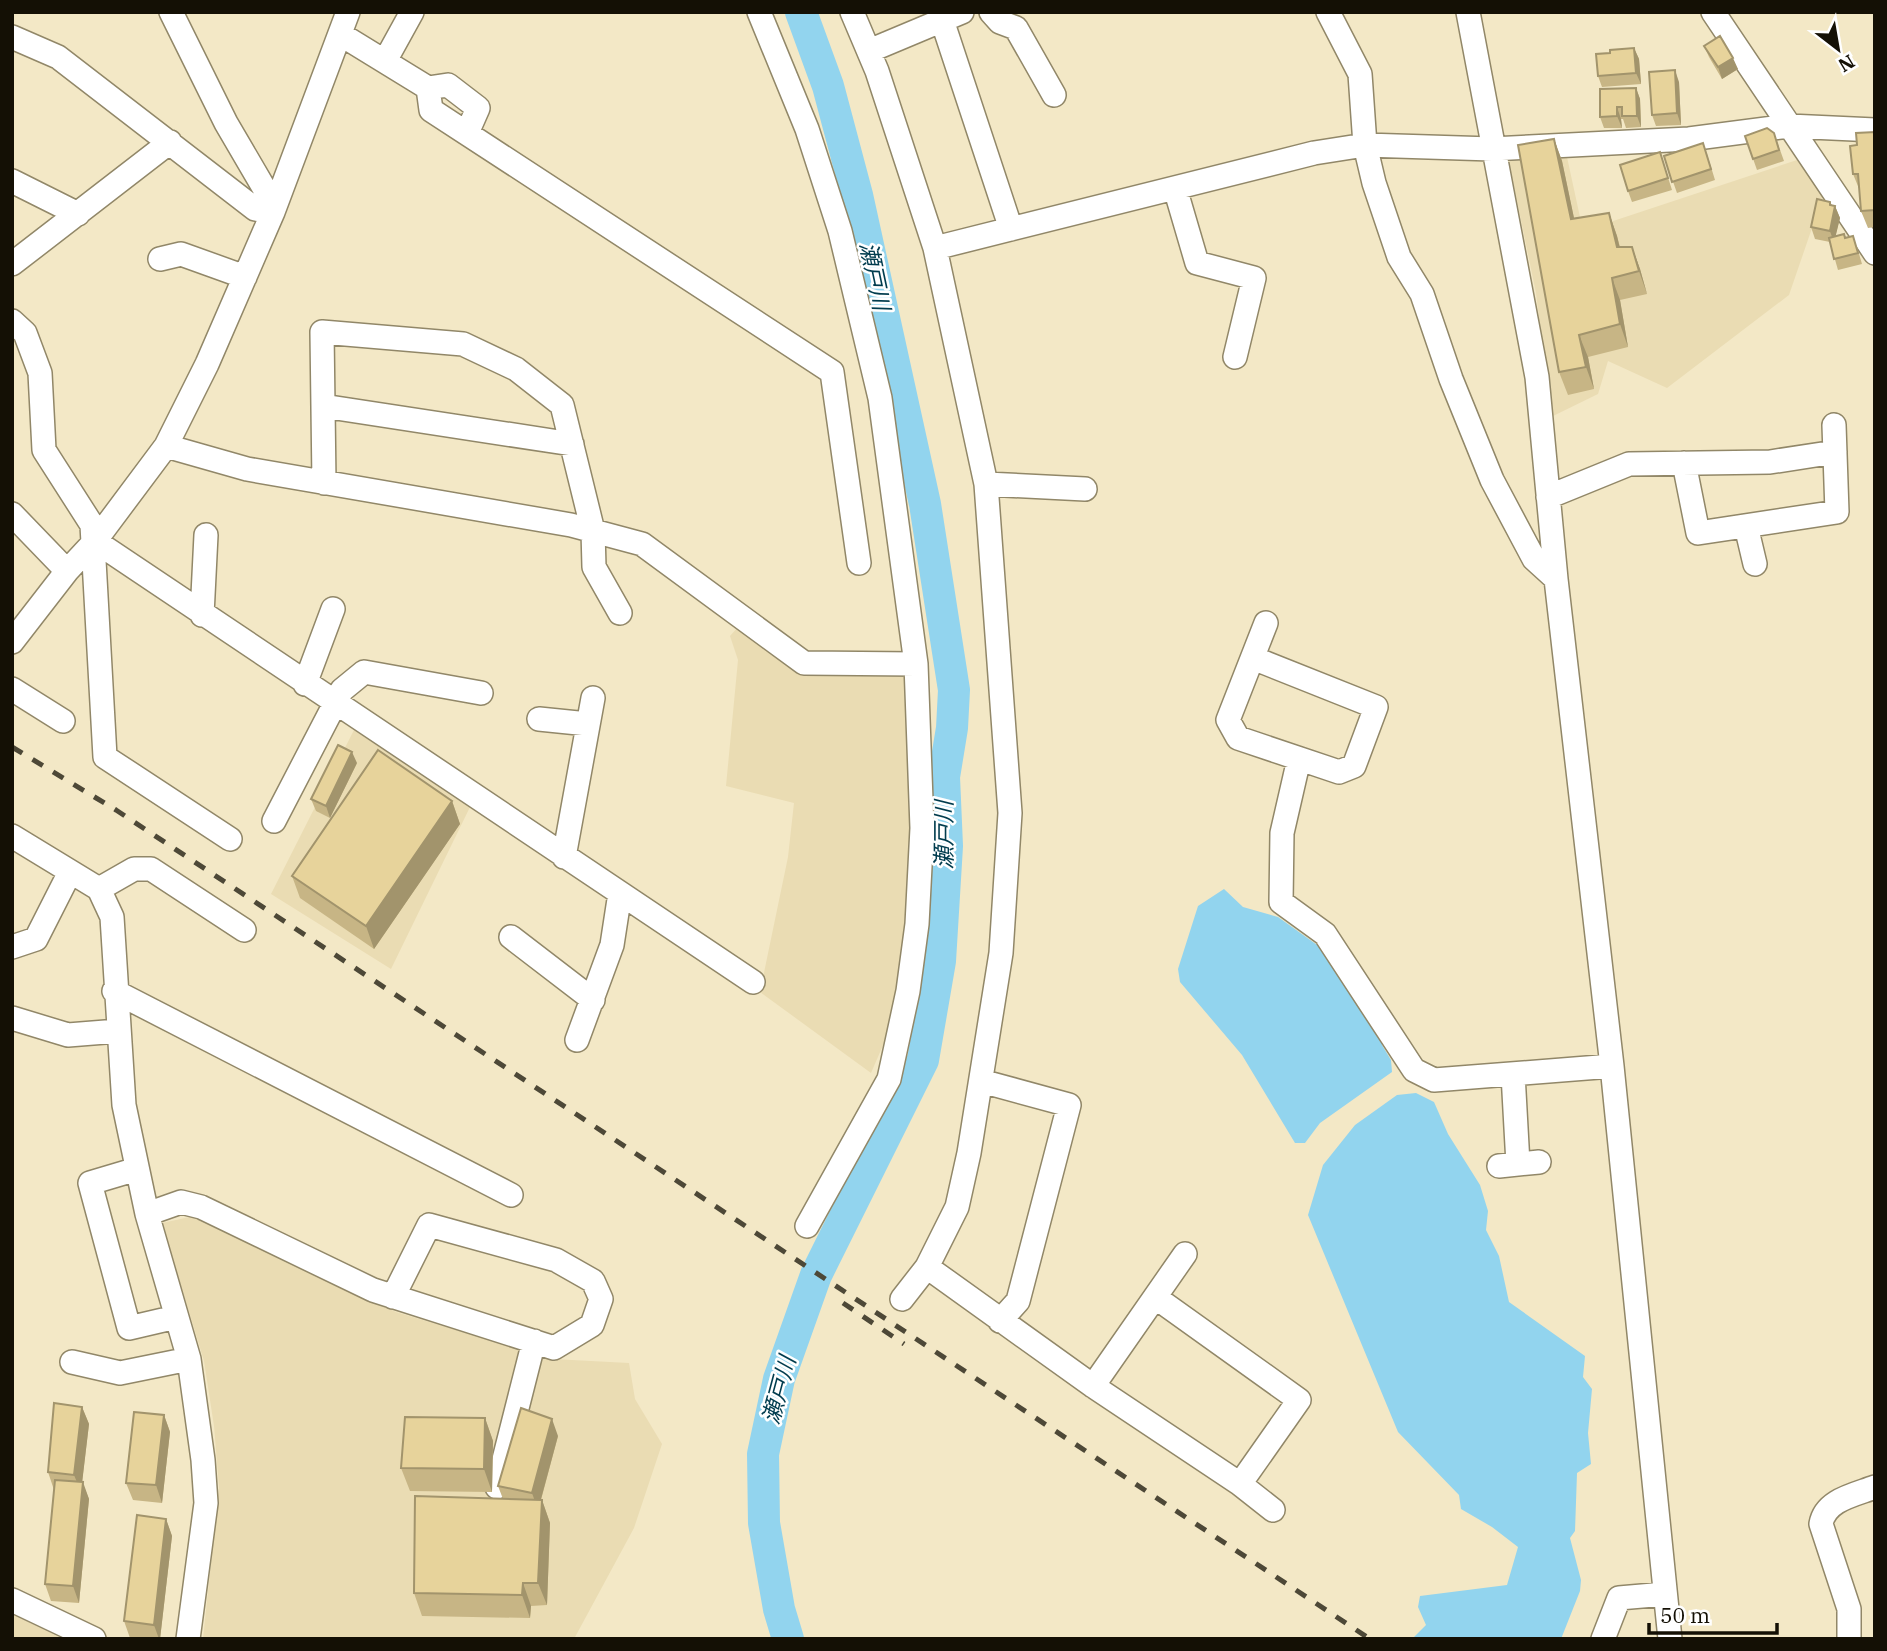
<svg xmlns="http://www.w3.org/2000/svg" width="1887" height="1651" font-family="'IBM Plex Serif','Noto Sans JP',serif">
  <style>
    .built { fill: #eadcb3 }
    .water { fill: #92d4ee }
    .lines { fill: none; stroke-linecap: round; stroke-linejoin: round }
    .river { stroke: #92d4ee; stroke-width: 32 }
    .minor-casing { stroke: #918768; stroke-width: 26 }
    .minor { stroke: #fff; stroke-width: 23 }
    .rail { stroke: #4d4837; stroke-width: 5; stroke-dasharray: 12 12; stroke-linecap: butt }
    .wall { fill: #c7b585 }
    .shaded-wall { fill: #a2946c }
    .building { fill: #e7d39b; stroke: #a2946c; stroke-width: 2 }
    .labels { text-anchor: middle; stroke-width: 5; stroke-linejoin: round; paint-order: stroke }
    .water-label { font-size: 23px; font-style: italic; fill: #003c4e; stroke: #fff }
  </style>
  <rect width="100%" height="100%" fill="#f3e8c6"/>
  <path class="built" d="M 1519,157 L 1567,157 L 1583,231 L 1797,160 L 1823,196 L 1789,295 L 1667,388 L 1608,361 L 1598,394 L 1551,417 L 1536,293 L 1509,162 Z
    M 738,627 L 781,659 L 908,675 L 916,821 L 902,974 L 887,1036 L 871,1073 L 760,992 L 788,857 L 794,803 L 726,786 L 738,660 L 730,636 Z
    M 354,730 L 470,807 L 391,969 L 271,894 Z
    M 199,1215 L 301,1269 L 396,1312 L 553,1359 L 629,1363 L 635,1399 L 662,1444 L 634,1528 L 574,1639 L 203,1639 L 219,1487 L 214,1426 L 204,1361 L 162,1223 Z
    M 12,1614 L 63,1639 L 12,1639 Z"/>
  <path class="water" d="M 1224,889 L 1243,907 L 1278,917 L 1320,947 L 1386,1040 L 1382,1045 L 1391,1060 L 1392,1072 L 1320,1123 L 1305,1143 L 1295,1143 L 1242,1055 L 1180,982 L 1178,969 L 1198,906 Z
    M 1416,1093 L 1434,1102 L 1448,1134 L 1480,1185 L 1488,1211 L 1486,1230 L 1499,1256 L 1509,1302 L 1585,1356 L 1583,1377 L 1592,1389 L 1588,1433 L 1591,1464 L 1577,1473 L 1575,1531 L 1570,1538 L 1581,1580 L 1580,1591 L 1561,1639 L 1412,1639 L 1426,1625 L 1418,1607 L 1420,1596 L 1507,1585 L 1518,1547 L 1492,1527 L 1461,1509 L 1459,1495 L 1398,1432 L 1308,1215 L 1323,1165 L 1355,1125 L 1397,1095 Z"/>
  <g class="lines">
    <path class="river" d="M 788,1639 L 779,1609 L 764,1523 L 763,1454 L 779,1379 L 816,1275 L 923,1060 L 940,961 L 947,846 L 944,777 L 952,728 L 954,690 L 925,504 L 857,195 L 828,86 L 801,12"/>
    <g class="minor-casing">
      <path id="minor" d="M 171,12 L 226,123 L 264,188 L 273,212
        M 759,12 L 807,129 L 840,231 L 880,398 L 916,664 L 922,828 L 917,924 L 908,991 L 889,1079 L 807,1226
        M 852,12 L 877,71 L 935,248 L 986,484 L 1010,813 L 1001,953 L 969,1153 L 957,1207 L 927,1267 L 902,1299
        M 991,12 L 1000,22 L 1016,28 L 1054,95
        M 1328,12 L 1360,74 L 1365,145 L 1374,183 L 1399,257 L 1422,294 L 1451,379 L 1492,480 L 1534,559 L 1556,579
        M 1468,12 L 1537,377 L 1556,579 L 1612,1066 L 1670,1639
        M 1713,12 L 1875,253
        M 942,20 L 1011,229
        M 340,34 L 428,88 L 431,110 L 832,372 L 859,563
        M 12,37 L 58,57 L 255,209 L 273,212
        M 869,51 L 962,12
        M 385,61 L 412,12
        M 428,88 L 448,85 L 478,108 L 467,133
        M 12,181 L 78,214
        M 1175,188 L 1197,263 L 1254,278 L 1235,357
        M 935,248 L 1314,153 L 1365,145 L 1492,149 L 1689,139 L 1789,126 L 1875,130
        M 160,259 L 181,254 L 245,277
        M 12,264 L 170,142
        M 12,321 L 25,333 L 40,373 L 44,450 L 92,525 L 105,757 L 230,839
        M 323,406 L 572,444
        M 166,446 L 247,469 L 571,525 L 642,544 L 804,663 L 916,664
        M 1684,463 L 1698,533 L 1837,512 L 1834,425
        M 324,483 L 322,332 L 463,344 L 516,369 L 562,405 L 593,531 L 594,567 L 620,613
        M 986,484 L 1085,489
        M 1548,497 L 1629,464 L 1770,462 L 1835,452
        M 12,514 L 67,571
        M 1746,526 L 1755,564
        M 95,541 L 753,982
        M 202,615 L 206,535
        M 12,642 L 67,571 L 95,541 L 166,446 L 207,364 L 273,212 L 348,12
        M 1253,658 L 1376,707 L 1354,766 L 1339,772 L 1238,738 L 1228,720 L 1266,623
        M 305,684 L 333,609
        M 12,689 L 63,721
        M 539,719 L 588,724
        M 1299,759 L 1282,833 L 1281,902 L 1325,934 L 1414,1070 L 1434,1080 L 1612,1066
        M 274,821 L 342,690 L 364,672 L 481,693
        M 12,836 L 99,889 L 112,917 L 124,1105 L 147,1214 L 189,1359 L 203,1460 L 206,1503 L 188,1639
        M 564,857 L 593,698
        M 99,889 L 134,869 L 151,869 L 244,930
        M 511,937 L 593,1000
        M 12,947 L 36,939 L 70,872
        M 114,991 L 511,1195
        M 12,1018 L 68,1035 L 118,1031
        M 577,1040 L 612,945 L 620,893
        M 1513,1074 L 1518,1164
        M 981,1081 L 1069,1105 L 1018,1301 L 1000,1321
        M 1499,1166 L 1539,1162
        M 137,1169 L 90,1183 L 129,1328 L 176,1317
        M 147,1214 L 181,1202 L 201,1207 L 373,1290 L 554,1348 L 592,1325 L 601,1299 L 593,1281 L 556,1260 L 429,1225 L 393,1297
        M 927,1267 L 1093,1386 L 1240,1484 L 1273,1510
        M 1155,1297 L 1299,1400 L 1240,1484
        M 72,1362 L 120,1373 L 189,1359
        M 1093,1386 L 1185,1254
        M 497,1487 L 534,1341
        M 12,1600 L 94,1639
        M 1603,1639 L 1619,1598 L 1665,1594
        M 1849,1639 L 1849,1609 L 1821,1524 C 1825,1500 1854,1495 1875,1487"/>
    </g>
    <use href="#minor" class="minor"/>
    <path class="rail" d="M 12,747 L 116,810 L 1370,1639
      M 843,1303 L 904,1344"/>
  </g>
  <path class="wall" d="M 1704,46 L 1738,69 L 1722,79 L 1709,57 Z
    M 1634,48 L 1639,59 L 1641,84 L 1602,87 L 1598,76 L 1610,53 Z
    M 1679,82 L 1681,125 L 1656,126 L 1652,115 Z
    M 1636,88 L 1640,99 L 1641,127 L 1626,128 L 1623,119 L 1621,119 L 1622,128 L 1604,128 L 1600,117 Z
    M 1875,132 L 1875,227 L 1868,228 L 1861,211 L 1860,191 L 1853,174 L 1857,145 Z
    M 1774,133 L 1784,161 L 1757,170 L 1745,136 Z
    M 1554,139 L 1562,161 L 1574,218 L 1609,213 L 1617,236 L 1620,247 L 1632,247 L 1640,269 L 1647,294 L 1620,300 L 1628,347 L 1588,357 L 1594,389 L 1568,395 L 1559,372 Z
    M 1660,152 L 1672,190 L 1632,202 L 1628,191 Z
    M 1707,154 L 1715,180 L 1677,193 L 1664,156 Z
    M 1830,202 L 1832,205 L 1835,206 L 1840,218 L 1835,237 L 1846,238 L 1857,247 L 1862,264 L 1838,270 L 1830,242 L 1815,239 L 1811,227 Z
    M 357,763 L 330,818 L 316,811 L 311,799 Z
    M 452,801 L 460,824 L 374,949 L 300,898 L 292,876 Z
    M 82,1407 L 89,1424 L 82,1482 L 89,1499 L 79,1603 L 51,1601 L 45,1584 L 54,1490 L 48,1472 Z
    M 164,1415 L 170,1432 L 162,1503 L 133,1500 L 126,1483 Z
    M 485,1418 L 493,1441 L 492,1492 L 410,1491 L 401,1468 Z
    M 558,1436 L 541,1500 L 542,1500 L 550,1523 L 547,1605 L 531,1606 L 530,1618 L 422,1616 L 414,1593 L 503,1499 L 498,1486 Z
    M 166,1519 L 172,1536 L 160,1639 L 130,1638 L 124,1621 Z"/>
  <path class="shaded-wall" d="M 1634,48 L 1639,59 L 1641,84 L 1636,73 Z
    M 1733,58 L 1738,69 L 1722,79 L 1718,67 Z
    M 1675,70 L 1679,82 L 1681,125 L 1677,113 Z
    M 1636,88 L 1640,99 L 1641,127 L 1637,116 Z
    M 1617,107 L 1621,119 L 1622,128 L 1617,116 Z
    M 1554,139 L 1562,161 L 1579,242 L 1571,219 Z
    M 1830,202 L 1834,212 L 1835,206 L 1840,218 L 1834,243 L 1830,231 Z
    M 1609,213 L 1617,236 L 1625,270 L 1617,247 Z
    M 1632,247 L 1640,269 L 1647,294 L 1639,271 Z
    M 1612,278 L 1620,300 L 1628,347 L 1620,324 Z
    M 1579,335 L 1588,357 L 1594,389 L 1586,367 Z
    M 352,752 L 357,763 L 330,818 L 326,806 Z
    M 452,801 L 460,824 L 374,949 L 366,926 Z
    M 82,1407 L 89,1424 L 81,1492 L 74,1475 Z
    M 164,1415 L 170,1432 L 162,1503 L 156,1485 Z
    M 485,1418 L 493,1441 L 492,1492 L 484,1469 Z
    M 552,1419 L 558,1436 L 538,1510 L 532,1493 Z
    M 83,1482 L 89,1499 L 79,1603 L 73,1586 Z
    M 542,1500 L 550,1523 L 547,1605 L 538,1583 Z
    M 166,1519 L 172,1536 L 160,1639 L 159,1639 L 154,1625 Z
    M 523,1583 L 531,1606 L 530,1618 L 522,1595 Z"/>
  <path class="building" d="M 1720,36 L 1733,58 L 1718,67 L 1704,46 Z
    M 1634,48 L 1636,73 L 1598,76 L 1596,54 L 1610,53 L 1610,50 Z
    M 1675,70 L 1677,113 L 1652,115 L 1649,72 Z
    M 1636,88 L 1637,116 L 1622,116 L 1622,107 L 1617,107 L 1617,116 L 1600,117 L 1600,89 Z
    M 1767,128 L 1774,133 L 1779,150 L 1753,159 L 1745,136 Z
    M 1875,132 L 1875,210 L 1861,211 L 1858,174 L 1853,174 L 1850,146 L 1857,145 L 1856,133 Z
    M 1554,139 L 1571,219 L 1609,213 L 1617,247 L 1632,247 L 1639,271 L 1612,278 L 1620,324 L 1579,335 L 1586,367 L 1559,372 L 1518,145 Z
    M 1703,143 L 1711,169 L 1672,182 L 1664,156 Z
    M 1660,152 L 1668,178 L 1628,191 L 1620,165 Z
    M 1817,199 L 1830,202 L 1830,205 L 1835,206 L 1830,231 L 1811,227 Z
    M 1844,234 L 1845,238 L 1853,236 L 1858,253 L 1834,259 L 1829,238 Z
    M 338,745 L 352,752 L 326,806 L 311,799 Z
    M 378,750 L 452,801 L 366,926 L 292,876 Z
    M 54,1403 L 82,1407 L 74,1475 L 48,1472 Z
    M 521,1408 L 552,1419 L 532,1493 L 498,1486 Z
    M 134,1412 L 164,1415 L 156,1485 L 126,1483 Z
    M 405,1417 L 485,1418 L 484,1469 L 401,1468 Z
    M 55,1480 L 83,1482 L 73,1586 L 45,1584 Z
    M 415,1496 L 542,1500 L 538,1583 L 523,1583 L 522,1595 L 414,1593 Z
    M 137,1515 L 166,1519 L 154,1625 L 124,1621 Z"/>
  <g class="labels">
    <g class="water-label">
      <text transform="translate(875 276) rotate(78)" y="8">瀬戸川</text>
      <text transform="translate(944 835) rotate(-90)" y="8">瀬戸川</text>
      <text transform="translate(779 1390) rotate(-75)" y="8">瀬戸川</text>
    </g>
  </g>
  <rect width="1887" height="1651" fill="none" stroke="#141005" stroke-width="28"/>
  <g transform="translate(1838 49) rotate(149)" stroke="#ffffff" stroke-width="5" paint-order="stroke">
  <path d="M0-5L12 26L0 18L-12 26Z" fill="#141005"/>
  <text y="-10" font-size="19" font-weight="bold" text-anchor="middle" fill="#141005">N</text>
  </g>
  <path d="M1649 1623v10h128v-10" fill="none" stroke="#141005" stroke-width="3.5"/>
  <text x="1660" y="1623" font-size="21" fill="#141005" stroke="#ffffff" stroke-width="5" paint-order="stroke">50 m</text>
</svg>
